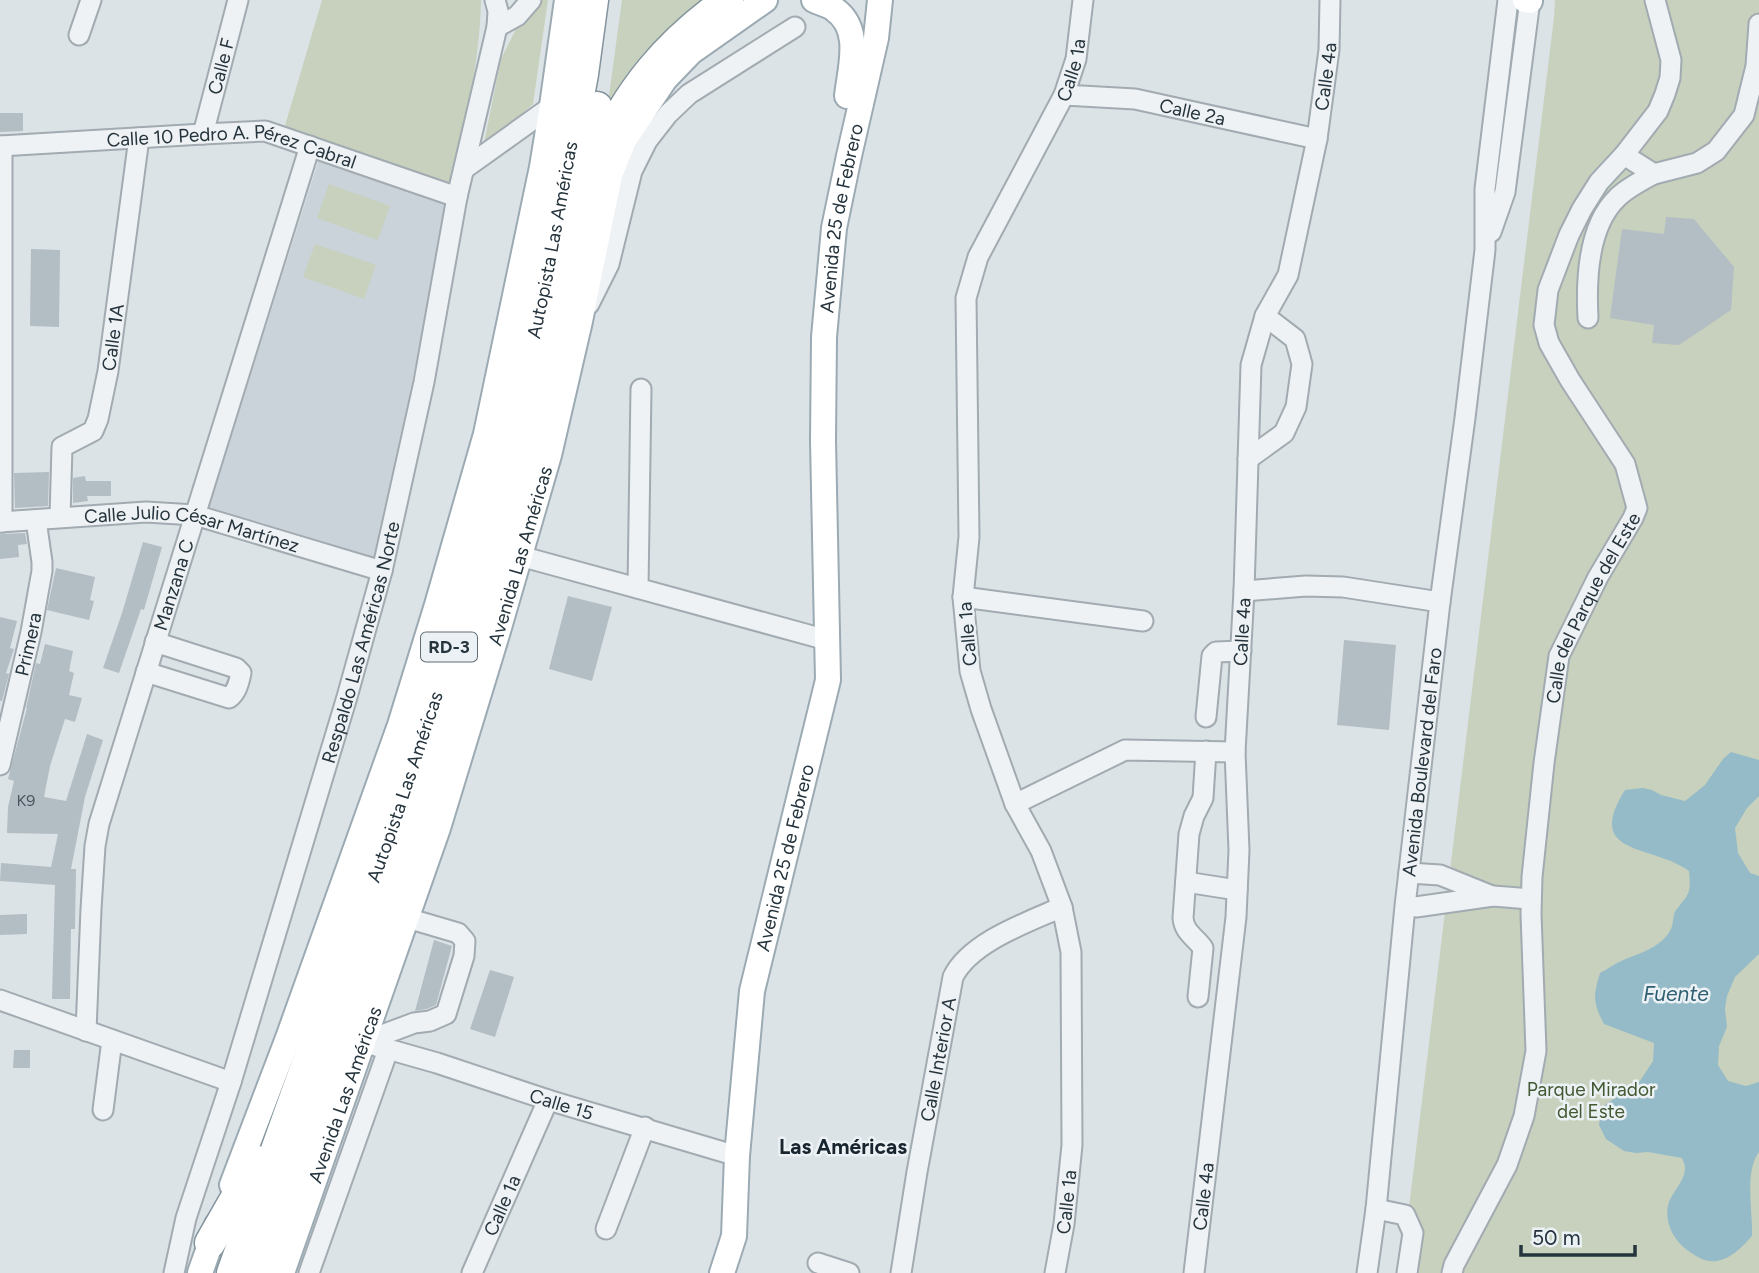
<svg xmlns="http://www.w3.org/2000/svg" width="1759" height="1273" font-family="Figtree,sans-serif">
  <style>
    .built { fill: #cad3d9 }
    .green { fill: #c7d1bd }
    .water { fill: #95bbc8 }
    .building { fill: #b3bdc4 }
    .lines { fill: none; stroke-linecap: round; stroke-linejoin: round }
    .minor-casing { stroke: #a1abb1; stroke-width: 23 }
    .major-casing { stroke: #9baab3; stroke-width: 28 }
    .highway-casing { stroke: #83949e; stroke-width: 33 }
    .minor { stroke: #eff2f5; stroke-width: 19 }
    .major { stroke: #fff; stroke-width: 24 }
    .highway { stroke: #fff; stroke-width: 30 }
    .labels { text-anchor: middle; stroke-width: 5; stroke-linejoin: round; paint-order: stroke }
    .number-label { font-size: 16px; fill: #48565f }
    .shield { fill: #ebf1f4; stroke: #606d74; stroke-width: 2 }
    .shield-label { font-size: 18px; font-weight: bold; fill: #25343d }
    .street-label { font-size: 19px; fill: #25343d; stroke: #ebf1f4 }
    .park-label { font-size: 19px; fill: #435932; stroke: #ebf1f4 }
    .water-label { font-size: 21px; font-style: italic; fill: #2f5e72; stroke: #ebf1f4 }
    .neighbourhood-label { font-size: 21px; font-weight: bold; fill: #18252e; stroke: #ebf1f4 }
  </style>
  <rect width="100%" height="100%" fill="#dce3e7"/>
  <path class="built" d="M 319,159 L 447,201 L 378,558 L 209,507 Z"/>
  <path class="green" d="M 322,0 L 481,0 C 480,61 465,123 452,183 L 284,129 Z
    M 527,0 L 548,0 L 533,104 L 483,148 L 501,59 L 516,29 Z
    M 622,0 L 714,0 L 607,110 Z
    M 1555,0 L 1759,0 L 1759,1273 L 1401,1273 L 1554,17 Z
    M 329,184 L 390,206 L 378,240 L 317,218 Z
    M 315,244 L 376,265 L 364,299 L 303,277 Z"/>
  <path class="water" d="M 1731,752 L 1759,760 L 1759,796 L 1747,808 L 1735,828 L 1738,853 L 1750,873 L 1759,876 L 1759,954 L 1735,977 L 1727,996 L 1725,1009 L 1727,1027 L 1719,1046 L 1718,1065 L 1728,1081 L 1746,1086 L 1759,1082 L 1759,1152 C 1744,1172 1753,1211 1752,1236 C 1742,1247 1732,1258 1717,1261 C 1705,1263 1696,1256 1687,1250 C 1673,1240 1663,1220 1669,1202 C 1673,1191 1685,1181 1685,1168 C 1685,1164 1683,1161 1682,1158 L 1648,1152 L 1636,1153 L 1624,1151 L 1606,1139 L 1599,1125 L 1602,1107 L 1640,1081 L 1653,1061 L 1654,1043 L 1604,1024 C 1593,1003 1593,996 1600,973 C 1606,970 1613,965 1619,962 C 1638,953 1658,950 1670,931 C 1674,925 1672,916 1676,910 C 1690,893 1691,893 1689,871 C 1653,844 1583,857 1625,790 L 1643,788 L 1652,790 L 1661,795 L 1685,801 L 1705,785 L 1723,759 Z"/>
  <path class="building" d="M 0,113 L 23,113 L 23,131 L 0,132 Z
    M 1666,217 L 1694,219 L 1734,267 L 1731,310 L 1679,345 L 1652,343 L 1654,325 L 1610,318 L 1622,229 L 1664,234 Z
    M 31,249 L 60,250 L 59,327 L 30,326 Z
    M 49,472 L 48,506 L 15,508 L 14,473 Z
    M 85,476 L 86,481 L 111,481 L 111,496 L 87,496 L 88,501 L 73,503 L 73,478 Z
    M 25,533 L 27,544 L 18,545 L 19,557 L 0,559 L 0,534 Z
    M 143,542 L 162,547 L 144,610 L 141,609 L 119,673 L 103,668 L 122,613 Z
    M 56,568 L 95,577 L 90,600 L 94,601 L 89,620 L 47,610 Z
    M 568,596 L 612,607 L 592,681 L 549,669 Z
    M 0,617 L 17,621 L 10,648 L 14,649 L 6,673 L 9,674 L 2,701 L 0,701 Z
    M 1344,640 L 1396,645 L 1389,730 L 1337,725 Z
    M 45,644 L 73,651 L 69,671 L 74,673 L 69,695 L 82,698 L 75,722 L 65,719 L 50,766 L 44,797 L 66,801 L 87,734 L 103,740 L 85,797 L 71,869 L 76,869 L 75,929 L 71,929 L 70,999 L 52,999 L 55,885 L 0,881 L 1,863 L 51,867 L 58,834 L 7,833 L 8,807 L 14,781 L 8,779 L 27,708 L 26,708 L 36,663 L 40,664 Z
    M 27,914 L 27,934 L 0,935 L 0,915 Z
    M 434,940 L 452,946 L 436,1005 L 427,1009 L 415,1011 Z
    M 490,970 L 514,977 L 495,1037 L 470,1029 Z
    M 14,1050 L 30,1050 L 30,1068 L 13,1068 Z"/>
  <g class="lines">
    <g class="minor-casing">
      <g id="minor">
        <path d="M 497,27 L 517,16 L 531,0"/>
        <path d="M 79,35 L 91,0"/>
        <path id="s1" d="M 1064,95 L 1135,99 L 1317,139"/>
        <path id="s2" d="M 203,134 L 238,0"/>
        <path id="s3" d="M 0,146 L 203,134 L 265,131 L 457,197"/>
        <path d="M 2,146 L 2,522"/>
        <path d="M 1624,155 L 1654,174 L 1697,163 L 1716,151 L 1744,115 L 1756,66 L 1759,24"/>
        <path d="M 464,169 L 552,106"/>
        <path d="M 1491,232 L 1505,192 L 1530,0"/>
        <path d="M 589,304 L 609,264 L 632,171 L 647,141 L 668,114 L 689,94 L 795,27"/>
        <path d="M 1588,318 C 1586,281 1588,226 1617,198 C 1627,188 1641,181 1654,174"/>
        <path d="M 1248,459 L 1284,433 L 1296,407 L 1302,364 L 1295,339 L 1265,316"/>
        <path id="s4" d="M 60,517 L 62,447 L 93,431 L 98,419 L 108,371 L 139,138"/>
        <path id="s5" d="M 0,522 L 146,512 L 195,515 L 382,571"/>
        <path d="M 520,556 L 827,640"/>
        <path d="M 638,588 L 641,389"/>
        <path d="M 1244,591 L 1306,586 L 1343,587 L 1440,602"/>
        <path d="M 963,597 L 1143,621"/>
        <path d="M 146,672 L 229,698 C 237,692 239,682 241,673 L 236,668 L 155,642"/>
        <path d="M 1206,717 L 1212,656 L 1216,652 L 1241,651"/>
        <path id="s6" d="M 0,765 L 31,632 L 42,571 L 42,562 L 36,520"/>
        <path d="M 1015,804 L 1125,750 L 1235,752"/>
        <path d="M 1409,873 L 1440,875 L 1492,896"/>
        <path d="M 1186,882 L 1237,890"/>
        <path d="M 1416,907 L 1493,896 L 1531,899"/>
        <path d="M 1198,997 L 1203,948 C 1195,937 1184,932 1183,918 L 1189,834 L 1194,816 L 1203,798 L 1206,751"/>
        <path d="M 0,1000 L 231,1082"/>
        <path id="s7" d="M 86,1031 L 91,909 L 95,846 L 99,824 L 310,146"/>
        <path id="s8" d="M 363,1042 L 437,1063 L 548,1100 L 737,1156"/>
        <path d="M 377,1046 L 382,1035 L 414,1023 L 430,1021 L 446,1014 L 464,956 L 465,941 L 458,933 L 407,918"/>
        <path d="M 103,1110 L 112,1040"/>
        <path d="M 1376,1209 L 1405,1215 L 1413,1233 L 1407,1273"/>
        <path d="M 606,1229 L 645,1127"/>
        <path d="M 818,1263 L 849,1273"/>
        <path id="s9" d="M 174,1273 L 186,1218 L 231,1082 L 306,833 L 347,697 L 382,571 L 424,382 L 457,197 L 497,27 L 498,11 L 495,0"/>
        <path d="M 309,1273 L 388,1050"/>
        <path id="s10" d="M 472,1273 L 548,1100"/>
        <path id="s11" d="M 901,1273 L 917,1172 L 953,977 C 970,942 1028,922 1062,907"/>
        <path id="s12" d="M 1055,1273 L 1064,1224 L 1072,1145 L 1071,952 L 1062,907 L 1041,851 L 1015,804 L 981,709 L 970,671 L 963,597 L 969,537 L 966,298 L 978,257 L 1064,95 L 1076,59 L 1083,0"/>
        <path id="s13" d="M 1194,1273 L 1236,917 L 1239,850 L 1235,752 L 1244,591 L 1251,365 L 1265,316 L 1288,275 L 1317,139 L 1329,50 L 1330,0"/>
        <path id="s14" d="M 1367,1273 L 1376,1209 L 1405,906 L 1440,602 L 1465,418 L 1485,250 L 1485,189 L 1508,0"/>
        <path id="s15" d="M 1452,1273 L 1454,1265 L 1507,1165 L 1524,1116 L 1536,1051 L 1531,914 L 1532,877 L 1544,763 L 1559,656 L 1598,577 L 1633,518 L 1637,508 L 1625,464 L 1570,380 L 1549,343 L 1544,325 L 1548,290 L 1569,235 L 1582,209 L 1599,182 L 1624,155 L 1658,111 L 1665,94 L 1670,78 L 1671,60 L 1655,0"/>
      </g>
    </g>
    <g class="major-casing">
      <g id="major">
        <path d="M 814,0 C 820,3 829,5 834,9 C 863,29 850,67 847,96"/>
        <path d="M 1525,0 L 1530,1"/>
        <path d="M 232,1185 L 288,1038 L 400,725 L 437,605 L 486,434 L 542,167 L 552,106 L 567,0"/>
        <path d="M 200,1273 L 217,1225"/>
        <path id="s16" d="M 282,1273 L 438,828 L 498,631 L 549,455 L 580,321 L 610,175 L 624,140 L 665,79 L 691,52 L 765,0"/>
        <path id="s17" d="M 722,1273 L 734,1236 L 737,1156 L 752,991 L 828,680 L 823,441 L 824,337 L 834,228 L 849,156 L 876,38 L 880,0"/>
      </g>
    </g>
    <g class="highway-casing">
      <g id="highway">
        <path d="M 598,159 C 626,92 668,42 728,0"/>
        <path d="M 210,1243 L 257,1161"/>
        <path id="s18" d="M 232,1273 L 393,823 L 436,693 L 493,497 L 521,393 L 545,281 L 583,74 L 593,0"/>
        <path d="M 254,1273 L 432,777 L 518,489 L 564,300 L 581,213 L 597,107"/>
      </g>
    </g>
    <use href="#minor" class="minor"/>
    <use href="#major" class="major"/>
    <use href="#highway" class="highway"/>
  </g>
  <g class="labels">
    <g class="number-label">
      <text x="26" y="806">K9</text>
    </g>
    <rect class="shield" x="421" y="632.5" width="56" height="29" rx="5"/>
    <g class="shield-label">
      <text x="449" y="653">RD-3</text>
    </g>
    <g class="street-label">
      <text dy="7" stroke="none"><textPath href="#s2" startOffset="70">Calle F</textPath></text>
      <text dy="7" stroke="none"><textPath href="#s12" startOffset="1248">Calle 1a</textPath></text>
      <text dy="7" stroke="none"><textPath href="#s13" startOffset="1211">Calle 4a</textPath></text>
      <text dy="7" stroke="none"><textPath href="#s1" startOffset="130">Calle 2a</textPath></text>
      <text dy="7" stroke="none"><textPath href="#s3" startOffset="234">Calle 10 Pedro A. Pérez Cabral</textPath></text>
      <text dy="7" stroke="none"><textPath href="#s17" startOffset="1068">Avenida 25 de Febrero</textPath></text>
      <text dy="7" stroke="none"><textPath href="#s18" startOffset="1083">Autopista Las Américas</textPath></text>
      <text dy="7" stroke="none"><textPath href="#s4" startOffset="201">Calle 1A</textPath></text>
      <text dy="7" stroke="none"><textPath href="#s5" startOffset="194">Calle Julio César Martínez</textPath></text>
      <text dy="7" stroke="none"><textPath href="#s16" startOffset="756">Avenida Las Américas</textPath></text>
      <text dy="7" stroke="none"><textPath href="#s7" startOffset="458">Manzana C</textPath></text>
      <text dy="7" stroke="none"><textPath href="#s15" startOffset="693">Calle del Parque del Este</textPath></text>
      <text dy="7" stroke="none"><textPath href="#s13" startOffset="644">Calle 4a</textPath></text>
      <text transform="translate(967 634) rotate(-95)" y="7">Calle 1a</text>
      <text dy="7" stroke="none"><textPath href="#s9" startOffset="658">Respaldo Las Américas Norte</textPath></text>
      <text dy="7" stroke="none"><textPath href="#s6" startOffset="124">Primera</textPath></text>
      <text dy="7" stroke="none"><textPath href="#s14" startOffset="514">Avenida Boulevard del Faro</textPath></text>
      <text dy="7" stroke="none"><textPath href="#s18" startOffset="516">Autopista Las Américas</textPath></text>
      <text dy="7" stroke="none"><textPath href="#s17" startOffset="422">Avenida 25 de Febrero</textPath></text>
      <text dy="7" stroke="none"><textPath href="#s11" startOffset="217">Calle Interior A</textPath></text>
      <text dy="7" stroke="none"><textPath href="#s16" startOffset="189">Avenida Las Américas</textPath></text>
      <text dy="7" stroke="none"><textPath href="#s8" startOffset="208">Calle 15</textPath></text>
      <text dy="7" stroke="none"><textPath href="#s13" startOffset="77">Calle 4a</textPath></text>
      <text dy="7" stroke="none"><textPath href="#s12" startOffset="72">Calle 1a</textPath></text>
      <text dy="7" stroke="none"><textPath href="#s10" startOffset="74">Calle 1a</textPath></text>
    </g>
    <g class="park-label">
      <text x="1591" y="1096">Parque Mirador<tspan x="1591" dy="22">del Este</tspan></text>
    </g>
    <g class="water-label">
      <text x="1676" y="1001">Fuente</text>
    </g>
    <g class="neighbourhood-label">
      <text x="843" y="1154">Las Américas</text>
    </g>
  </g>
  <path d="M1521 1245v10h114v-10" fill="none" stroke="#25343d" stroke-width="3.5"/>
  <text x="1532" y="1245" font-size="21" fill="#25343d" stroke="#ebf1f4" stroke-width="5" paint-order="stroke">50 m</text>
</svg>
